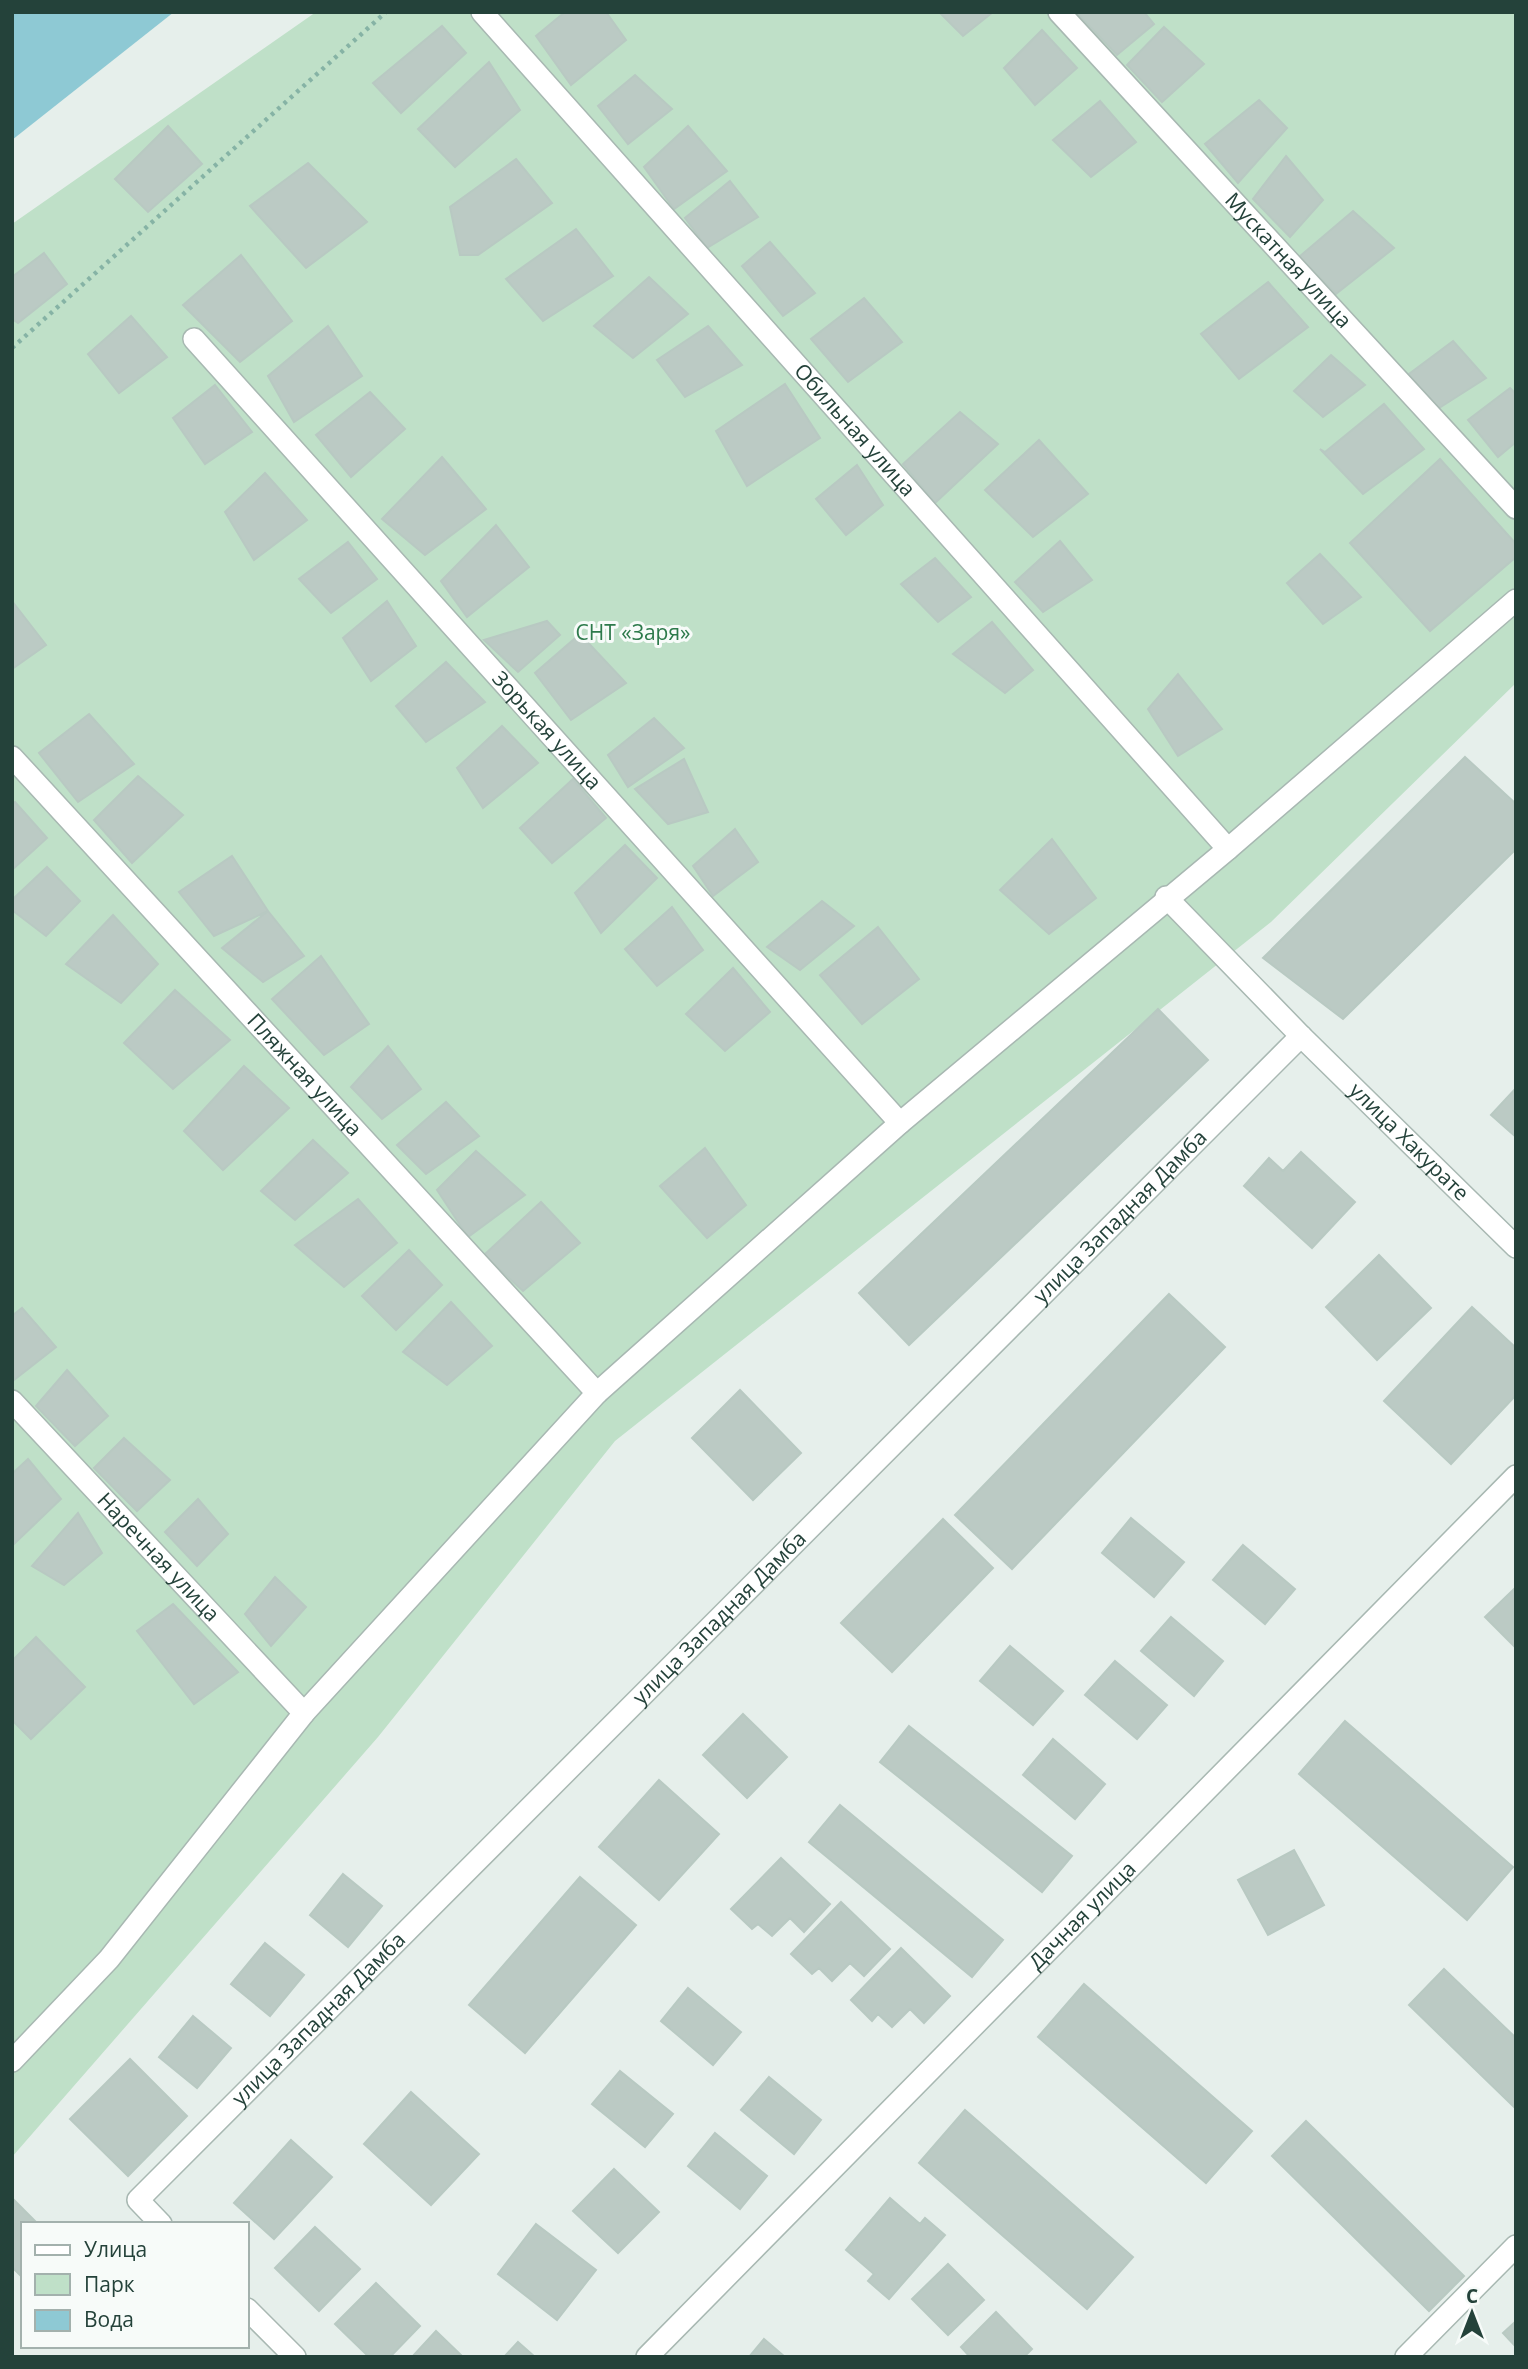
<svg xmlns="http://www.w3.org/2000/svg" width="1528" height="2369" font-family="'Open Sans',sans-serif">
  <style>
    .green { fill: #bfe0c8 }
    .water { fill: #8ec9d4 }
    .building { fill: #bbcac4; stroke: #b8c9c2; stroke-width: 2 }
    .lines { fill: none; stroke-linecap: round; stroke-linejoin: round }
    .minor-casing { stroke: #a8b8b2; stroke-width: 24 }
    .path { stroke: #86b3a5; stroke-width: 4.5; stroke-dasharray: 3.5 5; stroke-linecap: butt }
    .minor { stroke: #fff; stroke-width: 21 }
    .labels { text-anchor: middle; stroke-width: 6; stroke-linejoin: round; paint-order: stroke }
    .street-label { font-size: 21px; fill: #24423a; stroke: #f7fbf9 }
    .park-label { font-size: 21px; fill: #2d7a4b; stroke: #f7fbf9 }
  </style>
  <rect width="100%" height="100%" fill="#e6efeb"/>
  <path class="green" d="M 316,12 L 1516,12 L 1516,683 L 1271,922 L 615,1441 L 378,1737 L 12,2157 L 12,224 Z"/>
  <path class="water" d="M 12,12 L 174,12 L 12,140 Z"/>
  <path class="building" d="M 565,12 L 606,12 L 626,40 L 571,85 L 536,36 Z
    M 939,12 L 993,12 L 963,36 Z
    M 1076,12 L 1144,12 L 1154,24 L 1117,55 Z
    M 442,26 L 466,53 L 401,113 L 373,83 Z
    M 1164,27 L 1204,64 L 1162,102 L 1127,65 Z
    M 1042,30 L 1077,68 L 1035,105 L 1004,68 Z
    M 489,62 L 520,110 L 455,167 L 418,129 Z
    M 635,75 L 672,109 L 628,144 L 598,106 Z
    M 1259,100 L 1287,128 L 1238,183 L 1205,144 Z
    M 1100,101 L 1136,142 L 1091,177 L 1053,140 Z
    M 168,126 L 202,164 L 148,212 L 115,179 Z
    M 688,126 L 727,171 L 674,209 L 644,167 Z
    M 1286,156 L 1323,200 L 1290,237 L 1253,199 Z
    M 516,159 L 552,203 L 478,255 L 460,255 L 450,207 Z
    M 308,163 L 367,222 L 306,268 L 250,206 Z
    M 730,181 L 758,217 L 707,248 L 685,218 Z
    M 1353,211 L 1394,248 L 1336,294 L 1299,257 Z
    M 576,229 L 613,276 L 543,321 L 506,279 Z
    M 770,242 L 815,293 L 783,316 L 742,266 Z
    M 44,253 L 67,284 L 18,323 L 12,319 L 12,277 Z
    M 241,255 L 292,321 L 240,362 L 183,305 Z
    M 649,277 L 688,314 L 633,358 L 594,326 Z
    M 1268,282 L 1308,327 L 1239,379 L 1201,334 Z
    M 864,298 L 902,342 L 848,382 L 811,339 Z
    M 131,316 L 167,357 L 119,393 L 88,354 Z
    M 328,326 L 362,376 L 294,422 L 268,376 Z
    M 708,326 L 742,365 L 685,397 L 657,360 Z
    M 1453,341 L 1486,378 L 1436,410 L 1409,374 Z
    M 1331,355 L 1365,385 L 1323,417 L 1294,391 Z
    M 785,384 L 820,438 L 747,486 L 716,431 Z
    M 215,385 L 252,432 L 205,464 L 173,418 Z
    M 1510,388 L 1516,394 L 1516,442 L 1498,457 L 1468,420 Z
    M 370,392 L 405,429 L 351,477 L 316,435 Z
    M 1384,404 L 1424,449 L 1363,494 L 1320,449 L 1325,452 Z
    M 960,412 L 998,444 L 935,503 L 903,464 Z
    M 1039,440 L 1088,494 L 1033,537 L 985,490 Z
    M 442,457 L 486,509 L 425,555 L 382,519 Z
    M 1440,459 L 1516,544 L 1516,557 L 1430,631 L 1350,543 Z
    M 857,465 L 883,505 L 846,535 L 816,499 Z
    M 265,473 L 307,520 L 254,560 L 225,512 Z
    M 496,525 L 529,567 L 467,617 L 441,581 Z
    M 1060,541 L 1092,580 L 1043,612 L 1015,582 Z
    M 348,542 L 377,579 L 331,613 L 299,579 Z
    M 1320,554 L 1361,597 L 1323,624 L 1287,583 Z
    M 935,558 L 971,597 L 938,622 L 901,584 Z
    M 12,601 L 46,645 L 12,669 Z
    M 387,601 L 416,646 L 371,681 L 343,638 Z
    M 547,621 L 560,635 L 518,672 L 484,640 Z
    M 992,622 L 1033,670 L 1005,693 L 953,654 Z
    M 580,634 L 626,683 L 571,720 L 535,673 Z
    M 446,662 L 485,702 L 426,742 L 396,706 Z
    M 1178,674 L 1222,729 L 1178,756 L 1148,709 Z
    M 89,714 L 134,764 L 78,802 L 39,753 Z
    M 654,718 L 684,748 L 628,787 L 608,755 Z
    M 502,726 L 538,763 L 483,808 L 457,768 Z
    M 1465,757 L 1516,804 L 1516,849 L 1343,1019 L 1263,958 Z
    M 684,759 L 708,812 L 668,824 L 635,789 Z
    M 138,776 L 183,815 L 132,863 L 94,820 Z
    M 573,779 L 606,818 L 552,863 L 520,828 Z
    M 15,802 L 47,838 L 12,870 L 12,804 Z
    M 735,829 L 758,862 L 713,896 L 693,866 Z
    M 1052,839 L 1096,898 L 1049,934 L 1000,890 Z
    M 625,845 L 657,878 L 601,933 L 575,893 Z
    M 232,856 L 268,911 L 214,936 L 179,892 Z
    M 47,867 L 80,901 L 46,936 L 12,910 L 12,900 Z
    M 822,901 L 854,926 L 800,970 L 767,947 Z
    M 672,907 L 703,950 L 657,986 L 625,949 Z
    M 268,911 L 304,956 L 263,982 L 222,948 Z
    M 113,915 L 158,964 L 121,1003 L 66,964 Z
    M 878,927 L 919,979 L 862,1024 L 820,975 Z
    M 321,956 L 369,1024 L 324,1055 L 272,999 Z
    M 733,968 L 770,1012 L 725,1051 L 686,1014 Z
    M 175,990 L 230,1040 L 173,1089 L 124,1043 Z
    M 1158,1009 L 1208,1060 L 909,1345 L 859,1293 Z
    M 388,1046 L 421,1089 L 382,1119 L 351,1087 Z
    M 244,1066 L 289,1108 L 223,1170 L 184,1131 Z
    M 1516,1088 L 1516,1137 L 1491,1115 Z
    M 446,1102 L 479,1136 L 426,1174 L 397,1145 Z
    M 313,1140 L 348,1173 L 295,1220 L 261,1191 Z
    M 705,1148 L 746,1205 L 707,1238 L 660,1186 Z
    M 476,1151 L 525,1195 L 468,1237 L 437,1190 Z
    M 1301,1152 L 1355,1202 L 1312,1248 L 1244,1186 L 1269,1158 L 1283,1171 Z
    M 358,1199 L 397,1243 L 344,1287 L 295,1245 Z
    M 541,1202 L 580,1243 L 523,1291 L 484,1255 Z
    M 409,1250 L 442,1285 L 396,1330 L 362,1296 Z
    M 1379,1255 L 1431,1308 L 1377,1360 L 1326,1307 Z
    M 1169,1294 L 1225,1347 L 1012,1569 L 955,1515 Z
    M 451,1302 L 492,1346 L 447,1385 L 403,1352 Z
    M 1472,1307 L 1516,1348 L 1516,1395 L 1451,1464 L 1384,1401 Z
    M 22,1308 L 56,1347 L 14,1380 L 12,1316 Z
    M 67,1370 L 108,1416 L 75,1446 L 36,1406 Z
    M 740,1390 L 801,1453 L 753,1500 L 692,1438 Z
    M 124,1438 L 170,1480 L 137,1511 L 94,1468 Z
    M 28,1459 L 61,1499 L 14,1544 L 12,1474 Z
    M 198,1499 L 228,1534 L 197,1566 L 165,1532 Z
    M 78,1513 L 102,1553 L 64,1585 L 32,1566 Z
    M 1131,1518 L 1184,1562 L 1154,1597 L 1102,1553 Z
    M 943,1519 L 993,1568 L 892,1672 L 841,1623 Z
    M 1243,1545 L 1295,1589 L 1265,1624 L 1213,1580 Z
    M 275,1577 L 306,1607 L 271,1646 L 245,1614 Z
    M 1516,1587 L 1516,1648 L 1485,1617 Z
    M 173,1604 L 238,1672 L 194,1704 L 137,1631 Z
    M 1171,1617 L 1223,1661 L 1194,1696 L 1141,1651 Z
    M 36,1637 L 85,1687 L 31,1739 L 12,1720 L 12,1661 Z
    M 1010,1646 L 1063,1691 L 1033,1725 L 980,1681 Z
    M 1115,1661 L 1167,1705 L 1137,1739 L 1085,1695 Z
    M 743,1714 L 787,1757 L 747,1798 L 703,1755 Z
    M 1345,1721 L 1513,1867 L 1467,1920 L 1299,1774 Z
    M 909,1726 L 1072,1856 L 1042,1892 L 880,1762 Z
    M 1053,1739 L 1105,1784 L 1075,1819 L 1023,1775 Z
    M 659,1780 L 719,1834 L 659,1900 L 599,1847 Z
    M 840,1805 L 1003,1940 L 972,1977 L 809,1842 Z
    M 1294,1850 L 1324,1905 L 1268,1935 L 1238,1880 Z
    M 781,1858 L 830,1904 L 804,1932 L 790,1918 L 772,1936 L 758,1924 L 752,1929 L 731,1909 Z
    M 343,1874 L 382,1906 L 348,1947 L 310,1915 Z
    M 580,1877 L 636,1925 L 525,2053 L 469,2005 Z
    M 841,1902 L 890,1949 L 864,1976 L 850,1963 L 832,1981 L 819,1968 L 812,1974 L 791,1954 Z
    M 265,1943 L 304,1975 L 270,2016 L 231,1984 Z
    M 901,1948 L 950,1996 L 924,2023 L 910,2009 L 892,2027 L 878,2014 L 872,2021 L 851,2000 Z
    M 1444,1969 L 1516,2038 L 1516,2109 L 1409,2005 Z
    M 1084,1984 L 1252,2131 L 1206,2183 L 1038,2037 Z
    M 688,1988 L 741,2032 L 713,2065 L 661,2021 Z
    M 193,2016 L 231,2048 L 197,2088 L 159,2057 Z
    M 130,2059 L 187,2116 L 128,2176 L 70,2119 Z
    M 620,2071 L 673,2114 L 645,2147 L 592,2104 Z
    M 769,2077 L 821,2120 L 794,2154 L 741,2110 Z
    M 411,2092 L 479,2154 L 431,2205 L 364,2144 Z
    M 965,2110 L 1133,2257 L 1087,2309 L 919,2163 Z
    M 1306,2121 L 1464,2276 L 1429,2311 L 1272,2156 Z
    M 715,2133 L 767,2176 L 740,2209 L 688,2166 Z
    M 291,2140 L 332,2177 L 274,2239 L 234,2203 Z
    M 614,2169 L 659,2212 L 618,2253 L 573,2211 Z
    M 12,2198 L 38,2224 L 23,2224 L 23,2278 L 12,2267 Z
    M 890,2198 L 920,2224 L 925,2218 L 945,2235 L 889,2299 L 868,2281 L 874,2274 L 846,2250 Z
    M 536,2224 L 596,2270 L 557,2320 L 498,2274 Z
    M 315,2227 L 360,2269 L 319,2311 L 275,2268 Z
    M 948,2264 L 984,2300 L 948,2335 L 912,2299 Z
    M 376,2283 L 420,2326 L 390,2357 L 369,2357 L 335,2324 Z
    M 996,2312 L 1032,2349 L 1024,2357 L 970,2357 L 961,2347 Z
    M 1516,2321 L 1516,2347 L 1503,2333 Z
    M 436,2331 L 463,2357 L 412,2357 Z
    M 764,2339 L 785,2357 L 749,2357 Z
    M 518,2342 L 535,2357 L 504,2357 Z"/>
  <g class="lines">
    <g class="minor-casing">
      <g id="minor">
        <path id="s1" d="M 482,12 L 1228,849"/>
        <path id="s2" d="M 1059,12 L 1516,508"/>
        <path id="s3" d="M 194,339 L 900,1123"/>
        <path id="s4" d="M 12,757 L 597,1393"/>
        <path id="s5" d="M 1166,897 L 1301,1036 L 1516,1247"/>
        <path id="s6" d="M 12,1401 L 304,1713"/>
        <path d="M 12,2061 L 109,1959 L 304,1713 L 597,1393 L 900,1123 L 1228,849 L 1516,600"/>
        <path id="s7" d="M 161,2224 L 138,2200 L 1301,1036"/>
        <path d="M 247,2309 L 295,2357"/>
        <path id="s8" d="M 647,2357 L 1516,1476"/>
        <path d="M 1406,2357 L 1516,2246"/>
      </g>
    </g>
    <path class="path" d="M 12,348 L 386,12"/>
    <use href="#minor" class="minor"/>
  </g>
  <g class="labels">
    <g class="street-label">
      <text dy="7" stroke="none"><textPath href="#s2" startOffset="338">Мускатная улица</textPath></text>
      <text dy="7" stroke="none"><textPath href="#s1" startOffset="560">Обильная улица</textPath></text>
      <text dy="7" stroke="none"><textPath href="#s3" startOffset="527">Зорькая улица</textPath></text>
      <text dy="7" stroke="none"><textPath href="#s4" startOffset="432">Пляжная улица</textPath></text>
      <text dy="7" stroke="none"><textPath href="#s5" startOffset="345">улица Хакурате</textPath></text>
      <text dy="7" stroke="none"><textPath href="#s7" startOffset="1423">улица Западная Дамба</textPath></text>
      <text dy="7" stroke="none"><textPath href="#s6" startOffset="214">Наречная улица</textPath></text>
      <text dy="7" stroke="none"><textPath href="#s7" startOffset="856">улица Западная Дамба</textPath></text>
      <text dy="7" stroke="none"><textPath href="#s8" startOffset="620">Дачная улица</textPath></text>
      <text dy="7" stroke="none"><textPath href="#s7" startOffset="289">улица Западная Дамба</textPath></text>
    </g>
    <g class="park-label">
      <text x="633" y="640">СНТ «Заря»</text>
    </g>
  </g>
  <rect width="1528" height="2369" fill="none" stroke="#24423a" stroke-width="28"/>
  <rect x="21" y="2222" width="228" height="126" fill="#f7fbf9" stroke="#a3b1ad" stroke-width="2"/>
  <rect x="35" y="2245" width="35" height="10" fill="#ffffff" stroke="#a3b1ad" stroke-width="2"/>
  <text x="84" y="2257" font-size="21" fill="#24423a">Улица</text>
  <rect x="35" y="2274" width="35" height="21" fill="#bfe0c8" stroke="#a3b1ad" stroke-width="2"/>
  <text x="84" y="2292" font-size="21" fill="#24423a">Парк</text>
  <rect x="35" y="2310" width="35" height="21" fill="#8ec9d4" stroke="#a3b1ad" stroke-width="2"/>
  <text x="84" y="2327" font-size="21" fill="#24423a">Вода</text>
  <g transform="translate(1472 2313)" stroke="#f7fbf9" stroke-width="5" paint-order="stroke">
  <path d="M0-5L12 26L0 18L-12 26Z" fill="#24423a"/>
  <text y="-10" font-size="19" font-weight="bold" text-anchor="middle" fill="#24423a">С</text>
  </g>
</svg>
